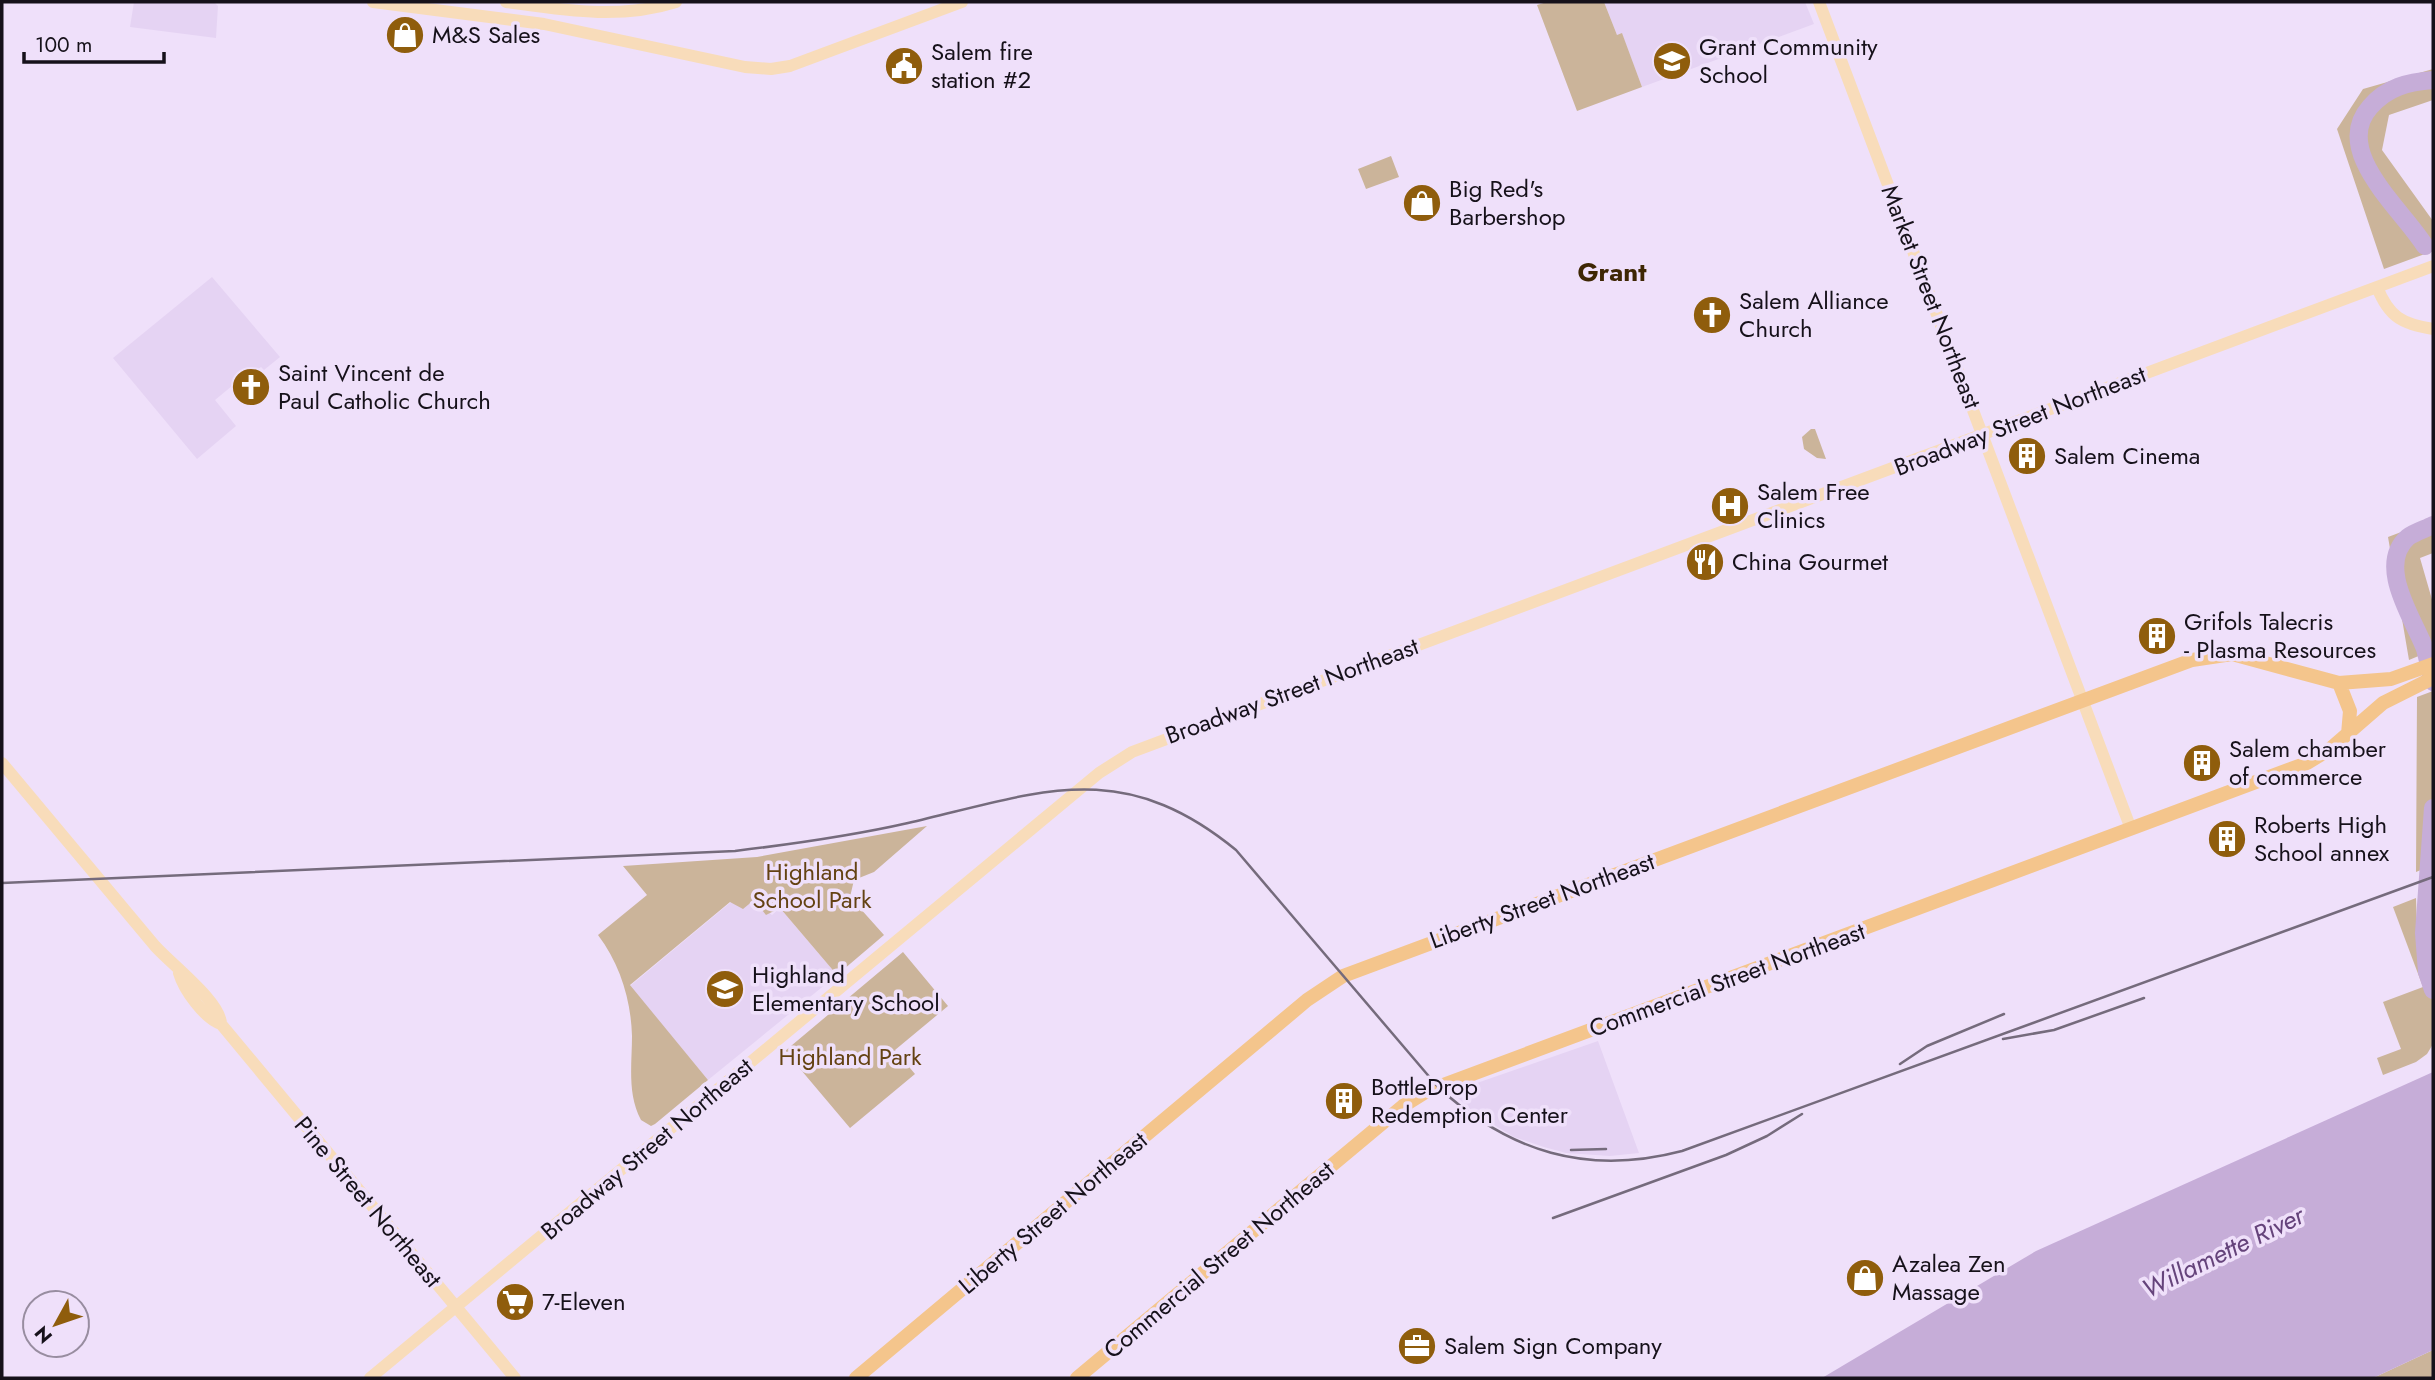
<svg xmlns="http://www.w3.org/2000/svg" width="2435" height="1380" font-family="Jost,sans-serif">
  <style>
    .built { fill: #e5d3f3 }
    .green { fill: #cbb49a }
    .water { fill: #c6add8 }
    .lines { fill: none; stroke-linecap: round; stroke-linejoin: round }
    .river { stroke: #c6add8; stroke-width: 18 }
    .major { stroke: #f8dcba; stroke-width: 12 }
    .highway { stroke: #f4c58c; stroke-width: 14 }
    .rail { stroke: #756b7c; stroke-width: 2.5 }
    .labels { text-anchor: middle; stroke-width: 7; stroke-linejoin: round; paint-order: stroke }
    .poi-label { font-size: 24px; fill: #16111a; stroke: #efe0fa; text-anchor: start }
    .street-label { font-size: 24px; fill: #16111a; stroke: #efe0fa }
    .park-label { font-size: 24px; fill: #644213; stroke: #efe0fa }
    .neighbourhood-label { font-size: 26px; font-weight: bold; fill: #3e2603; stroke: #efe0fa }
    .water-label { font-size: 26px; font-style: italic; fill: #65437b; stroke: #efe0fa }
  </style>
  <rect width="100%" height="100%" fill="#efe0fa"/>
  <path class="built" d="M 134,2 L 214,2 L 218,6 L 216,38 L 130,27 Z
    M 1604,2 L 1805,2 L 1814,24 L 1642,87 L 1622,34 L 1617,35 Z
    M 212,277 L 280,357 L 264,370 L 261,367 L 252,374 L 250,371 L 215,400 L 236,426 L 197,459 L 113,358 Z
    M 754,900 L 772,915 L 780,908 L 837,975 L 708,1080 L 630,986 L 731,902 Z
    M 1598,1041 L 1639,1153 L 1610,1156 L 1566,1153 L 1544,1147 L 1514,1137 L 1476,1114 L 1451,1092 Z"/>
  <path class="green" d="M 1547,2 L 1604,2 L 1617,35 L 1622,33 L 1642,87 L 1577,111 L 1537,5 Z
    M 2433,69 L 2433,100 L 2389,115 L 2382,150 L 2433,221 L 2433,251 L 2384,269 L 2337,129 L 2363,89 Z
    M 1391,156 L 1399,177 L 1366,189 L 1358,169 Z
    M 1811,429 L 1815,429 L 1826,459 L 1817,458 L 1804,449 L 1802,437 Z
    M 2433,520 L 2433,553 L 2420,558 L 2433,603 L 2433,650 L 2409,660 L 2388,537 Z
    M 2433,691 L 2433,865 L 2416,872 L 2417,697 Z
    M 927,826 L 874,872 L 854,880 L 850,897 L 884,935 L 837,975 L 780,908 L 766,915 L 754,900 L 743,909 L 730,902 L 630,985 L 708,1080 L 655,1124 L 651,1126 L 641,1120 C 627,1094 632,1064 632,1036 C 631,1000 620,964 598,935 L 647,895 L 623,866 L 757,857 Z
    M 2416,898 L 2417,931 L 2423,960 L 2433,983 L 2433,1044 L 2427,1054 L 2416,1062 L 2383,1075 L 2377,1058 L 2401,1049 L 2383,1002 L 2423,987 L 2393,907 Z
    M 903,952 L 948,1006 L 895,1050 L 915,1074 L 850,1128 L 785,1051 Z
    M 2433,1350 L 2433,1378 L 2373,1378 Z"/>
  <path class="water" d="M 2433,1072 L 2433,1350 L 2373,1378 L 1822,1378 L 2036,1251 Z"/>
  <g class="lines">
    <path class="river" d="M 2425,246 C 2402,209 2331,151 2370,107 C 2387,87 2408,82 2433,80
      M 2433,682 C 2430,671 2428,660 2425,649 C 2415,621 2375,566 2408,537 C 2415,532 2425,529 2433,525
      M 2433,808 L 2424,933 L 2427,972 L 2433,990"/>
    <path class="major" d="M 373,2 L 544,24 L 745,67 L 771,69 L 790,66 L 962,2
      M 506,2 C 564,10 619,20 676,2
      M 1819,2 L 2131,829
      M 2377,287 C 2389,317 2402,324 2433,329
      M 2,763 L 155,946 C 171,964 221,1002 221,1024
      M 179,973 C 184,990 204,1018 221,1024 L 515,1378
      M 370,1378 L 1099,773 L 1132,752 L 2433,266"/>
    <path class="highway" d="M 2339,683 L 2350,711 L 2348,734
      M 856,1378 L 1307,1000 L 1343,976 L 2192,660 L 2232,654 L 2339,683 L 2391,679 L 2433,664
      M 1077,1378 L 1403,1106 L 1427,1091 L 2307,763 L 2330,749 L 2383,703 L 2433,678"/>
    <path class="rail" d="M 2,883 L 735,851 C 793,844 851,836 908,823 C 1038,793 1120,755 1236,850 L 1438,1087 C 1509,1152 1587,1176 1682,1151 L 2433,877
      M 2003,1039 L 2054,1030 L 2144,998
      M 1900,1064 L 1927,1046 L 2004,1014
      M 1571,1150 L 1606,1149
      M 1553,1218 L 1726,1155 L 1767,1136 L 1802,1114"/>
  </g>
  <defs>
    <g id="shop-disc" transform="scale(2.0125)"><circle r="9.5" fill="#8f5d0c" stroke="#efe0fa"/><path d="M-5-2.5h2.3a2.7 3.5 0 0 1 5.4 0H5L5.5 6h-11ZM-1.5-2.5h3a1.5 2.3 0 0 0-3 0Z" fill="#fff"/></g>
    <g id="school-disc" transform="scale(2.0125)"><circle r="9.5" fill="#8f5d0c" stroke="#efe0fa"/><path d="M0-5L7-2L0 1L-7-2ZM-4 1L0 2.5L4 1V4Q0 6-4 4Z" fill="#fff"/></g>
    <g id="civic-disc" transform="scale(2.0125)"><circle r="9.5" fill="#8f5d0c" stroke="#efe0fa"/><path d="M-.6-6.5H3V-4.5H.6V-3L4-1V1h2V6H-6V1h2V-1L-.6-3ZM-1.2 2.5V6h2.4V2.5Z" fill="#fff"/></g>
    <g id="church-disc" transform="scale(2.0125)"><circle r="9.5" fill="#8f5d0c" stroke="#efe0fa"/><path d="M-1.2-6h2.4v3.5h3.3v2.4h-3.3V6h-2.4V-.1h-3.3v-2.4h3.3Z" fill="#fff"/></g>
    <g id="building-disc" transform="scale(2.0125)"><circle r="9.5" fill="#8f5d0c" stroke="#efe0fa"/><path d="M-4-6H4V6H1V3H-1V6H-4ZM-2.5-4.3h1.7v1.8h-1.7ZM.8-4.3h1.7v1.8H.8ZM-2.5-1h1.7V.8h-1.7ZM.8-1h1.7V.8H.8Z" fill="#fff"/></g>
    <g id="hospital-disc" transform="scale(2.0125)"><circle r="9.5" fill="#8f5d0c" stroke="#efe0fa"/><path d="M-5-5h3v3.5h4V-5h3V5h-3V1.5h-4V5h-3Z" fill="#fff"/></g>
    <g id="restaurant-disc" transform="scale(2.0125)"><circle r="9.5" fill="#8f5d0c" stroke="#efe0fa"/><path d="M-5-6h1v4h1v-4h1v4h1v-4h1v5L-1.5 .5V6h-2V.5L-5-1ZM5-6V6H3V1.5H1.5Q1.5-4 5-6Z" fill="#fff"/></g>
    <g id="supermarket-disc" transform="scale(2.0125)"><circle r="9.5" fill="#8f5d0c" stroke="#efe0fa"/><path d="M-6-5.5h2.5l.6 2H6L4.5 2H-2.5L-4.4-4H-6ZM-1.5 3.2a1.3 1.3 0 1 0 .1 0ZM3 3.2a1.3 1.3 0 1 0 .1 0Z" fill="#fff"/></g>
    <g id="office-disc" transform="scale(2.0125)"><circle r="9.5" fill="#8f5d0c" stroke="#efe0fa"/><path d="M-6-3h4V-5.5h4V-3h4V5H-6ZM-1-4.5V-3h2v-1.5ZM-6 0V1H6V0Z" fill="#fff"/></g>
  </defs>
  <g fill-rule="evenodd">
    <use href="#shop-disc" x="405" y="35"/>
    <use href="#school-disc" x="1672" y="61"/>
    <use href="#civic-disc" x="904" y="66"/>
    <use href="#shop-disc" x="1422" y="203"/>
    <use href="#church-disc" x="1712" y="315"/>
    <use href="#church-disc" x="251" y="387"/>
    <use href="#building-disc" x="2027" y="456"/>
    <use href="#hospital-disc" x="1730" y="506"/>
    <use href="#restaurant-disc" x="1705" y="562"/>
    <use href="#building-disc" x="2157" y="636"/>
    <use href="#building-disc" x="2202" y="763"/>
    <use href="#building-disc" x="2227" y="839"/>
    <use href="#school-disc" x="725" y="989"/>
    <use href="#building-disc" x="1344" y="1101"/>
    <use href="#shop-disc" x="1865" y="1278"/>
    <use href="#supermarket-disc" x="515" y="1302"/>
    <use href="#office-disc" x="1417" y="1346"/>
  </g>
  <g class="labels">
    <g class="poi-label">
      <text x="432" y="43">M&amp;S Sales</text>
      <text x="1699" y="55">Grant Community<tspan x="1699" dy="28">School</tspan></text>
      <text x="931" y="60">Salem fire<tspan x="931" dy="28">station #2</tspan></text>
      <text x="1449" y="197">Big Red's<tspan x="1449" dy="28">Barbershop</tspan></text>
      <text x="1739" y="309">Salem Alliance<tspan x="1739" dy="28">Church</tspan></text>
      <text x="278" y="381">Saint Vincent de<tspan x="278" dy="28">Paul Catholic Church</tspan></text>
      <text x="2054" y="464">Salem Cinema</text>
      <text x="1757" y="500">Salem Free<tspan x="1757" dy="28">Clinics</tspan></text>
      <text x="1732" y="570">China Gourmet</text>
      <text x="2184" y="630">Grifols Talecris<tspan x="2184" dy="28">- Plasma Resources</tspan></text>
      <text x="2229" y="757">Salem chamber<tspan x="2229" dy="28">of commerce</tspan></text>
      <text x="2254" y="833">Roberts High<tspan x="2254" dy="28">School annex</tspan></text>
      <text x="752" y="983">Highland<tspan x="752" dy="28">Elementary School</tspan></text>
      <text x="1371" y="1095">BottleDrop<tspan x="1371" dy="28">Redemption Center</tspan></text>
      <text x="1892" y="1272">Azalea Zen<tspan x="1892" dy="28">Massage</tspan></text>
      <text x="542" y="1310">7-Eleven</text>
      <text x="1444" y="1354">Salem Sign Company</text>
    </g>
    <g class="street-label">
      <text transform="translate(1931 297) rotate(69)" y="8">Market Street Northeast</text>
      <text transform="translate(2020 421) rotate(-21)" y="8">Broadway Street Northeast</text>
      <text transform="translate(1292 691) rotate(-20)" y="8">Broadway Street Northeast</text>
      <text transform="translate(1542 901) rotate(-20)" y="8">Liberty Street Northeast</text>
      <text transform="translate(1727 980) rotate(-20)" y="8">Commercial Street Northeast</text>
      <text transform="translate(647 1149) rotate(-40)" y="8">Broadway Street Northeast</text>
      <text transform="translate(368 1202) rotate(50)" y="8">Pine Street Northeast</text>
      <text transform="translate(1053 1213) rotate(-40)" y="8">Liberty Street Northeast</text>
      <text transform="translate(1219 1260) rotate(-40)" y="8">Commercial Street Northeast</text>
    </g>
    <g class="park-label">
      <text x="812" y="880">Highland<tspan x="812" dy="28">School Park</tspan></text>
      <text x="850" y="1065">Highland Park</text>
    </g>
    <g class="neighbourhood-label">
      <text x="1612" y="281">Grant</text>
    </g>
    <g class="water-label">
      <text transform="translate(2223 1252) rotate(-26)" y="9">Willamette River</text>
    </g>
  </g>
  <rect width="2435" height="1380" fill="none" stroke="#16111a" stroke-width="7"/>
  <g transform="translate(56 1324) rotate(230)"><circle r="33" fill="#efe0fa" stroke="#988da0" stroke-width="2"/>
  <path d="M0-5L12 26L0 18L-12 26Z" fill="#8f5d0c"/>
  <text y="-10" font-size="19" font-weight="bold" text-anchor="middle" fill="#16111a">N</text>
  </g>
  <path d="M24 52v10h140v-10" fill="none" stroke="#16111a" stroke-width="3.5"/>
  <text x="35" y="52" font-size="21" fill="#16111a" stroke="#efe0fa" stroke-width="5" paint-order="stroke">100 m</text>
</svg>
